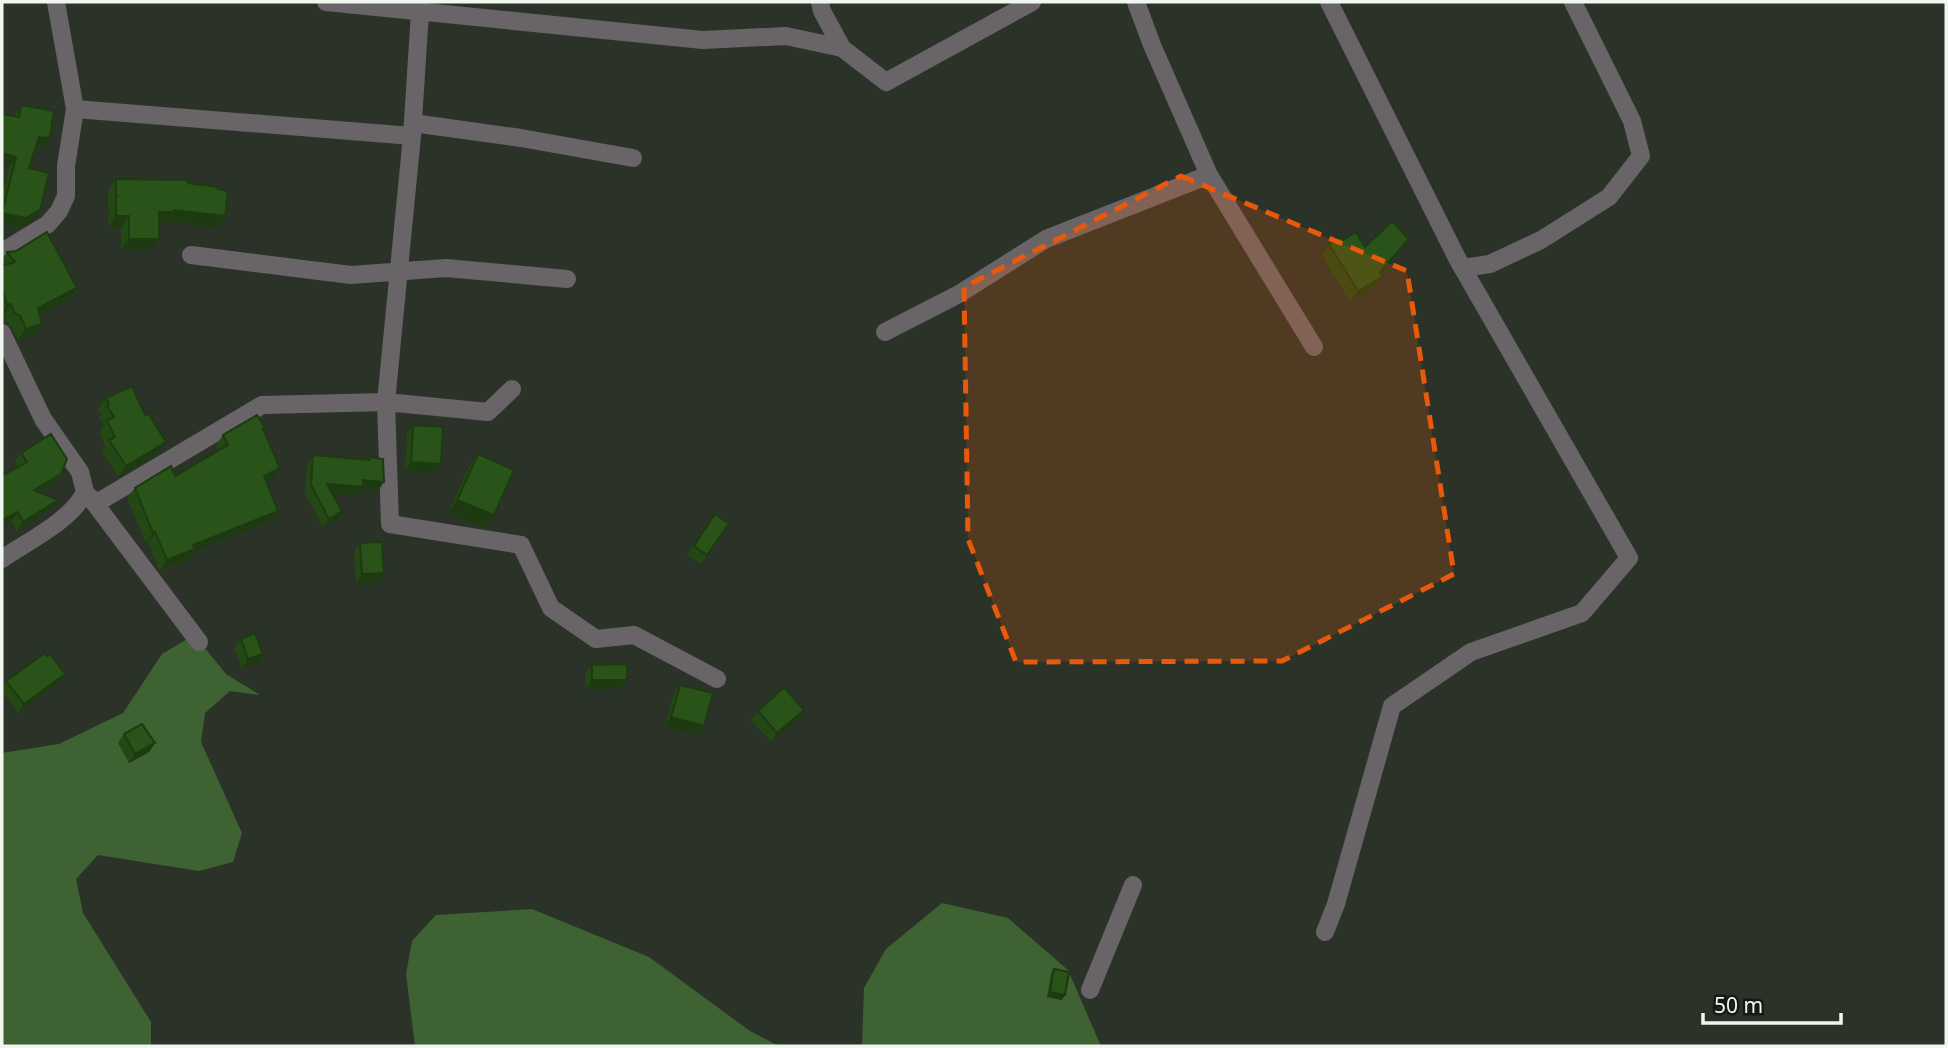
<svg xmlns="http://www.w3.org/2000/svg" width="1948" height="1048" font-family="'Noto Sans',sans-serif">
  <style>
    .green { fill: #3e6231 }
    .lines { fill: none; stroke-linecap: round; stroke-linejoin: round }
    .street { stroke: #696467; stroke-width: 18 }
    .wall { fill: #234715 }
    .shaded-wall { fill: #1d3a11 }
    .building { fill: #295318; stroke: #1d3a11; stroke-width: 2 }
    .marked { fill: #e8590c; fill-opacity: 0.2; stroke: #e8590c; stroke-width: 5; stroke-dasharray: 14 9; stroke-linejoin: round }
  </style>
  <rect width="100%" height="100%" fill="#2b3329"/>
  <path class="green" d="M 194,635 L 226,674 L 260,695 L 230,691 L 205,713 L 201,742 L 242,833 L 233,862 L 199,871 L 98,855 L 76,879 L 83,913 L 151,1022 L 151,1046 L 2,1046 L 2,753 L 59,744 L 123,713 L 162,654 Z
    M 942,903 L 1008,918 L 1068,970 L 1101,1046 L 862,1046 L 864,988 L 886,949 Z
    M 532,909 L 649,957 L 750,1031 L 779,1046 L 415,1046 L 406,974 L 412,941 L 436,915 Z"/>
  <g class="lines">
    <path class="street" d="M 326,2 L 703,40 L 786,36 L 842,48
      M 820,2 L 822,11 L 842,48 L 886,82 L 1032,2
      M 1136,2 L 1152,45 L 1209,175 L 1314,347
      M 420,12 L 412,136 L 386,402 L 390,524 L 521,545 L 551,608 L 596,639 L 634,635 L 717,679
      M 75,109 L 412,136
      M 413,123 L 521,138 L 633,158
      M 2,252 L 48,224 L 59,211 L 66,196 L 66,166 L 75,109 L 56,2
      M 191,255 L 351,275 L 446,268 L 567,279
      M 1463,268 L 1490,264 L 1541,240 L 1609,197 L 1641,156 L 1632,121 L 1573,2
      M 885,332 L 959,294 L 1046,239 L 1209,175
      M 2,333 L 43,419 L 80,472 L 85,492 C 72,520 28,541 2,559
      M 90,497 L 199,642
      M 95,504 L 262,405 L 386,402 L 488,412 L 512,389
      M 1325,932 L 1336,904 L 1392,706 L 1471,652 L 1582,613 L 1629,558 L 1458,260 L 1329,2
      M 1090,990 L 1133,885"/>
  </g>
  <path class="wall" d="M 21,105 L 50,138 L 43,149 L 36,147 L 29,168 L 33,220 L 19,228 L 2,224 L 2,196 L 9,167 L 14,116 Z
    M 116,179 L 188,183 L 217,228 L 167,221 L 166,223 L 159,223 L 159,239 L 151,250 L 121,250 L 121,227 L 108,227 L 109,206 L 108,206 L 108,191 Z
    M 1343,240 L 1365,247 L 1402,249 L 1380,273 L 1375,287 L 1350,302 L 1322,255 L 1329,244 Z
    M 7,252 L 77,288 L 69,299 L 39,314 L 35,335 L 18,340 L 12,328 L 6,323 L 4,315 L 2,316 L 2,259 Z
    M 106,398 L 158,453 L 118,477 L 102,451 L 105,446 L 99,432 L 104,425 L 99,417 L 101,414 L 98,409 Z
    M 413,425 L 435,473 L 405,471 L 407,434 Z
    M 264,431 L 280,468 L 273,479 L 266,482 L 278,511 L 271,521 L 193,552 L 188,560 L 159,570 L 148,542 L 146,543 L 127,498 L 135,488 L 175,476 L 219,451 L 216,445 L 223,435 Z
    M 21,453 L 61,474 L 55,482 L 39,492 L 52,508 L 17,531 L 11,521 L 2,526 L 2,476 L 18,467 L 15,461 Z
    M 478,454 L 485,528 L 448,513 L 469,467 Z
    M 313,455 L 368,460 L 370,457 L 378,491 L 361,489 L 357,496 L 333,494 L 336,520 L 323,527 L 305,494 L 307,464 Z
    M 715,514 L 729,524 L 701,564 L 687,555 Z
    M 360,543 L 384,573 L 378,582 L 356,583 L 354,552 Z
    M 241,639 L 263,654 L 257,663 L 242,668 L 234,648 Z
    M 592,665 L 621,688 L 586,689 L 585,673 Z
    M 6,681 L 59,682 L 18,713 L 2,692 L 2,688 Z
    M 680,685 L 698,735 L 665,726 L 674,693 Z
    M 758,711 L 798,718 L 771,742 L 751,720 Z
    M 124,734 L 149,752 L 129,763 L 118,743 Z
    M 1054,969 L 1062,1000 L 1047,997 L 1051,973 Z"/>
  <path class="shaded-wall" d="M 39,137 L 50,138 L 43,149 L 32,147 Z
    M 2,153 L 16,157 L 9,167 L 2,165 Z
    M 40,210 L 33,220 L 19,228 L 2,224 L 2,213 Z
    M 174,210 L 225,216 L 217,228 L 167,221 L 166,223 L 151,223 L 159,212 Z
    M 116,216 L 129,216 L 121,227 L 108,227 Z
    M 129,239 L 159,239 L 151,250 L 121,250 Z
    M 1409,239 L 1402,249 L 1372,282 L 1380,272 Z
    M 1382,277 L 1375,287 L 1350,302 L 1358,291 Z
    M 77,288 L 69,299 L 30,320 L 38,308 Z
    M 11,304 L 4,315 L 2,316 L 2,313 L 7,305 Z
    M 42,324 L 35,335 L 18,340 L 26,329 Z
    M 166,442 L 158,453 L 118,477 L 126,466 Z
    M 411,462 L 441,464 L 435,473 L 405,471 Z
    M 280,468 L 273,479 L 256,487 L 264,476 Z
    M 61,474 L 55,482 L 28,499 L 34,490 Z
    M 363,480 L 384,482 L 378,491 L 361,489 L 357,496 L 321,493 L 327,484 Z
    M 58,500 L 52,508 L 17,531 L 23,522 Z
    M 457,500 L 494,515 L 485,528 L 448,513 Z
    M 278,511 L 271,521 L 193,552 L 188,560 L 159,570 L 167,560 L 193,545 Z
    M 342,511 L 336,520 L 323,527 L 329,519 Z
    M 18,512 L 11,521 L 2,526 L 2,520 Z
    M 155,532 L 148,542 L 146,543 L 153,533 Z
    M 384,573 L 378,582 L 356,583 L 362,574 Z
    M 263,654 L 257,663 L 242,668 L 248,659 Z
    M 65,674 L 59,682 L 18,713 L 24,704 Z
    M 592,680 L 627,680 L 621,688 L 586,689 Z
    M 804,710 L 798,718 L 771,742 L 777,733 Z
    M 671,717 L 704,726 L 698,735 L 665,726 Z
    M 155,743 L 149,752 L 129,763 L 135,754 Z
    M 1050,992 L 1065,995 L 1062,1000 L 1047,997 Z"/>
  <path class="building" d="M 21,105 L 54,111 L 50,138 L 39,137 L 29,168 L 49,173 L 40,210 L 26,218 L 2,213 L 16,157 L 2,153 L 2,114 L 19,117 Z
    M 116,179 L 188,180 L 188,183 L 218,187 L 218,189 L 228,191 L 225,216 L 174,210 L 174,212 L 159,212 L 159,239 L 129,239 L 129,216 L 116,216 L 116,196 L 118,195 L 116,195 Z
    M 1392,221 L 1409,239 L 1380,272 L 1382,277 L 1358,291 L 1329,244 L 1341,237 L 1343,240 L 1356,232 L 1365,247 Z
    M 47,232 L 77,288 L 38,308 L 42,324 L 26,329 L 20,316 L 14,312 L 11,304 L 7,305 L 2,288 L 2,266 L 15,262 L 7,252 L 16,251 Z
    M 132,386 L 145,415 L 148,413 L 166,442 L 126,466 L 109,440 L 115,437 L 107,421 L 114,417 L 107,406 L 109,404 L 106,398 Z
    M 257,415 L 265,428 L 263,429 L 280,468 L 264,476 L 278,511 L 193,545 L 195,549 L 167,560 L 155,532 L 153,533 L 135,488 L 171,466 L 175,476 L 228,445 L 223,435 Z
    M 413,425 L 443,427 L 441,464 L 411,462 Z
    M 51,434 L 67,459 L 61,474 L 34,490 L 58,500 L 23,522 L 18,512 L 2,520 L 2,476 L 27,462 L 21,453 Z
    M 478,454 L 514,470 L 494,515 L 457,500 Z
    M 313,455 L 370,460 L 370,457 L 383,459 L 384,482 L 363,480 L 363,487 L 327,484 L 342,511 L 329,519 L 311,485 Z
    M 715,514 L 729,524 L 707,555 L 694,546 Z
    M 382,542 L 384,573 L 362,574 L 360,543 Z
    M 255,633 L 263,654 L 248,659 L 241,639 Z
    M 45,653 L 47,656 L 50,654 L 65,674 L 24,704 L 6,681 Z
    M 627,664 L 627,680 L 592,680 L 592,665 Z
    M 680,685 L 713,693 L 704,726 L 671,717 Z
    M 784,687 L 804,710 L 777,733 L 758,711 Z
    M 142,724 L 155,743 L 135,754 L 124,734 Z
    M 1054,969 L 1069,972 L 1065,995 L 1050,992 Z"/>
  <path class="marked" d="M 1181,176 L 1407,271 L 1454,574 L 1282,661 L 1016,662 L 968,539 L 964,287 Z"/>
  <rect width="1948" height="1048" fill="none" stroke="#f1f6f0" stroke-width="7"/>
  <path d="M1703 1013v10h138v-10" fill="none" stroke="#f1f6f0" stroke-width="3.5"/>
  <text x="1714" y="1013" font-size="21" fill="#f1f6f0" stroke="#161915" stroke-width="5" paint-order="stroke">50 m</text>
</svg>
